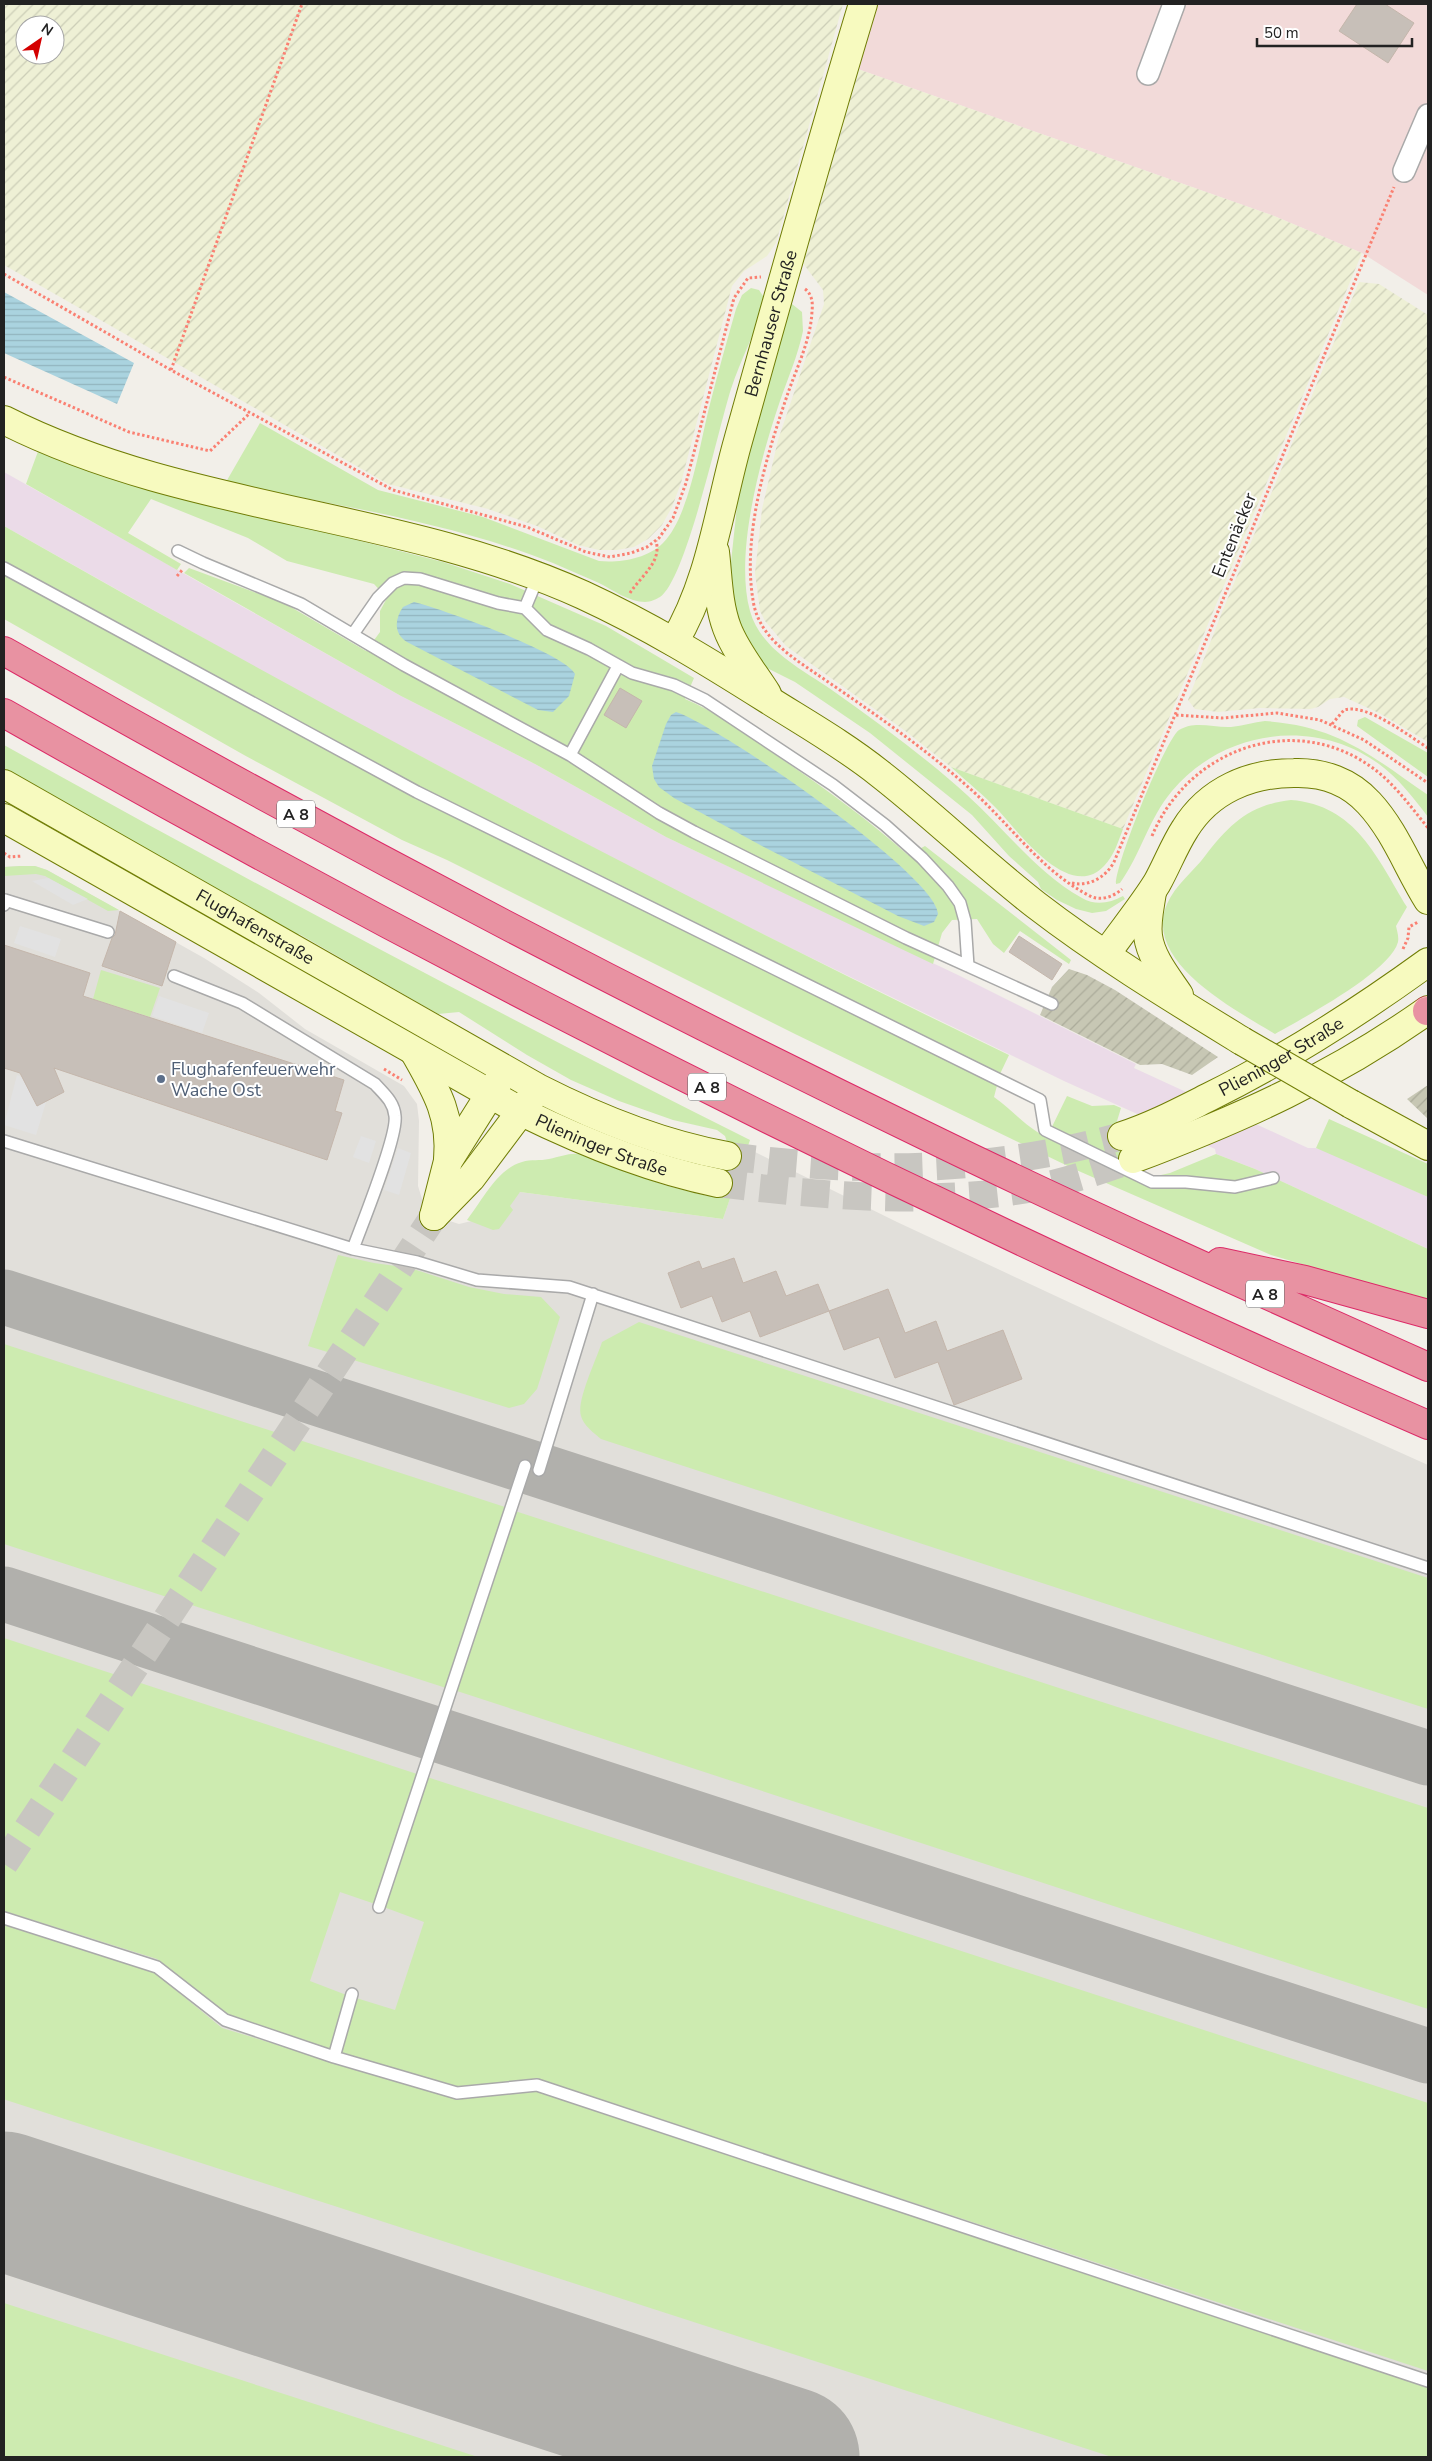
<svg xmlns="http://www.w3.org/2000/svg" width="1432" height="2461" font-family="'Nunito Sans',sans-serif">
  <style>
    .commercial { fill: #f2dad9 }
    .airport { fill: #e1dfda }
    .railway { fill: #ebdbe8 }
    .construction { fill: url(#construction-furrows) }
    .farmland { fill: url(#farmland-furrows); fill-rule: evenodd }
    .grass { fill: #cdebb0 }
    .parking { fill: #e2e2e2 }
    .water { fill: url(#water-rules) }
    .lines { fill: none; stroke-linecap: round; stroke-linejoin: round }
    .taxiway { stroke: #b1b0ac; stroke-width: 55 }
    .runway { stroke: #b1b0ac; stroke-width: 139 }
    .building { fill: #c7bfb8; stroke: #c4b6ab }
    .secondary-tunnel { stroke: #c8c6c1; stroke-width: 28; stroke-dasharray: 28 14; stroke-linecap: butt }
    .lane-casing { stroke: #a9a9a9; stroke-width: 14 }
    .street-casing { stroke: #a9a9a9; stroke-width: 24 }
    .secondary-casing { stroke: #707d05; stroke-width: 30 }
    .highway-casing { stroke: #dc2a67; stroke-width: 30 }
    .path { stroke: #fa8072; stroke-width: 3; stroke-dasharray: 2.5 2.5; stroke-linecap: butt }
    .lane { stroke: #fff; stroke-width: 11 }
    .street { stroke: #fff; stroke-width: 21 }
    .secondary { stroke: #f7fabf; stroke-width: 28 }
    .highway { stroke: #e892a2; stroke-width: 28 }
    .secondary-bridge-casing { stroke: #707d05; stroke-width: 30; stroke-linecap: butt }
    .secondary-bridge { stroke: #f7fabf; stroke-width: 28 }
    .service-dot { fill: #5c6f8a; stroke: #fff; stroke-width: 2 }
    .labels { text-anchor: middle; stroke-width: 4; stroke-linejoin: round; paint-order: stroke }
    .shield { fill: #fff; stroke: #646464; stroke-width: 1 }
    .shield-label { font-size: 16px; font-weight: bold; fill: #222 }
    .street-label { font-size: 18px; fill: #222; stroke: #fff }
    .service-label { font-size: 18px; fill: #4e5e75; stroke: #fff; text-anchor: start }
  </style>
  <defs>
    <pattern id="construction-furrows" width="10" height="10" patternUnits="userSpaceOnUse" patternTransform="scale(1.25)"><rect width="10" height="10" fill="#c7c7b4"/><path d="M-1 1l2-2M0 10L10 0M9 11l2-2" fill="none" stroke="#abab9a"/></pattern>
    <pattern id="farmland-furrows" width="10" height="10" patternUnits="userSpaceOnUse" patternTransform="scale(1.25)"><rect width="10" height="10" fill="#eef0d5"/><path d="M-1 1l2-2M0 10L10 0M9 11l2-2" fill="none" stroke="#ccceb7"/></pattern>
    <pattern id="water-rules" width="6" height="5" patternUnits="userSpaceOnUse" patternTransform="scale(1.25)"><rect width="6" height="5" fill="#aad3df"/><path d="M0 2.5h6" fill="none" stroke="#92b5bf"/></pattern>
  </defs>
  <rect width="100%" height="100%" fill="#f2efe9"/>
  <path class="commercial" d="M 873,4 L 1428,4 L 1428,295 L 1362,253 L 1274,216 L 852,67 Z"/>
  <path class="airport" d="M 20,866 L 35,866 L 47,870 L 204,958 L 259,993 L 305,1029 L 404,1086 L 417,1104 L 419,1121 L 418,1186 L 422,1199 L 434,1216 L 459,1224 L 480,1219 L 520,1192 L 723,1219 L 747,1148 L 897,1222 L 1161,1345 L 1428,1465 L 1428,2457 L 4,2457 L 4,867 Z"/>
  <path class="railway" d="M 4,472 L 401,696 L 535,764 L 666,837 L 958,975 L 1136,1064 L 1134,1068 L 1308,1148 L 1316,1148 L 1332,1153 L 1428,1197 L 1428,1249 L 1255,1169 L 1216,1154 L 1215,1149 L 1064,1081 L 795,950 L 658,882 L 301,693 L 4,526 Z"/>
  <path class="construction" d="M 1069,969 L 1087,975 L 1115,990 L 1218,1057 L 1192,1075 L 1162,1064 L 1140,1065 L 1040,1015 L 1052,987 Z
    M 1428,1085 L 1428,1119 L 1407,1099 Z"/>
  <path class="farmland" d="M 4,4 L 843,4 L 776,243 L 767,256 L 744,271 L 732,286 L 681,483 L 672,507 L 662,525 L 648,539 L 634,547 L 617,550 L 599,550 L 578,545 L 537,526 L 488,509 L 388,484 L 4,265 ZM 25,25 L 55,25 L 55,55 L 25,55 Z
    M 852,67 L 1274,216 L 1362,253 L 1123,829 L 951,767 L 904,730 L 786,646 L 765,621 L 760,611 L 755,573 L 762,509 L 778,440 L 824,304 L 823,290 L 802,262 Z
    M 1359,282 L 1379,284 L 1428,315 L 1428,742 L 1379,713 L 1344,697 L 1330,699 L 1318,707 L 1310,709 L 1260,708 L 1218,712 L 1195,709 L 1188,700 L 1222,612 Z"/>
  <path class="grass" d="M 751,288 L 759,290 L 765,299 C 757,331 741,358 731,389 C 719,426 686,580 660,597 C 656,599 651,602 645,602 C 629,602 613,590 599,583 C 584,576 568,570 553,563 C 447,521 336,506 226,482 L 260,423 L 378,490 L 483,517 L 599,561 C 619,563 647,559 663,543 C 690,516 700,442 710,404 C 718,372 727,341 736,309 L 742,295 Z
    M 792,304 L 802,312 L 803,331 C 798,355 788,378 780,401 C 761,457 734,553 750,611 C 760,648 799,668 829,688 C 876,721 924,756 967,795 C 1006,830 1036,872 1082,898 C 1096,906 1110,903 1123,896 L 1125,899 L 1106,911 L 1092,913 L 1076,909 L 1057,900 L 1041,889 L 1038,882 L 1009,856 L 972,815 L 870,733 L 795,682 L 765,667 L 740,636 L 729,581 L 737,506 L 749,451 L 787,308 Z
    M 40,446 L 282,521 L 443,562 L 510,584 L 606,626 L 694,678 L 685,699 C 715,711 741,731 767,749 C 816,782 864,816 908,855 L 925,846 L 1071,960 L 1069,964 L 1020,931 L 1004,953 L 993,944 L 977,919 L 952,920 L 942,933 L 933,964 L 666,837 L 535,764 L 401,696 L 184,573 L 189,568 L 284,603 L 366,651 L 380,632 L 380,611 L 387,598 L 374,584 L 287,561 L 248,538 L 151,499 L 128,533 L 181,564 L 177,570 L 26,484 Z
    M 4,526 C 333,713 667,891 1009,1055 L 1000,1074 L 994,1097 C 1014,1111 1025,1127 1047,1137 L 1067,1096 L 1092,1106 L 1114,1105 L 1121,1108 L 1114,1131 L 1124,1161 L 1152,1177 L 1170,1173 L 1216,1154 L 1255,1169 L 1428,1249 L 1428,1301 L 1271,1255 L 1074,1169 L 795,1034 L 447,860 L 402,840 L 244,755 L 4,619 Z
    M 1365,717 L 1428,753 L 1428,777 L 1357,726 L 1358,720 Z
    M 1265,721 C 1339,726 1371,756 1428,795 L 1428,817 C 1413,797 1399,779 1379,764 C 1314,717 1223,730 1172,791 C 1149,818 1141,854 1120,883 L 1116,884 C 1115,865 1165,740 1179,730 C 1195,720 1214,728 1231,727 C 1243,726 1254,722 1265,721 Z
    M 4,745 C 250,882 498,1014 750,1140 L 723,1219 L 520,1192 L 510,1206 L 513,1210 L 499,1229 L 493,1230 L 467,1220 C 482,1201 497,1169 522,1162 C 531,1159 540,1161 549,1159 C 560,1157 568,1153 579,1154 L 664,1185 L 707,1196 L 719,1185 L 728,1161 L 729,1148 L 725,1136 L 717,1130 L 673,1120 L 619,1101 L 571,1080 L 527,1055 L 459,1012 L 438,1014 L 299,934 L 296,937 L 4,771 Z
    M 951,767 L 1123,829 C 1118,842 1114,856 1104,866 C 1070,902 1020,834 999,811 C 984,795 967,782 951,767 Z
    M 1291,800 C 1356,805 1377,858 1407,907 L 1396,926 C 1397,931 1399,936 1398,942 C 1390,972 1303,1018 1275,1034 C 1236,1010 1142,962 1167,904 C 1175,885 1193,872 1205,856 C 1230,824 1249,805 1291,800 Z
    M 20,866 L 35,866 L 47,870 L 119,910 L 108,911 L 45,876 L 36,874 L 4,876 L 4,867 Z
    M 101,970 L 160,988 L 150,1017 L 93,999 Z
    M 1329,1119 L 1428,1164 L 1428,1197 L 1316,1148 Z
    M 338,1255 L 374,1263 L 410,1268 L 469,1287 L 504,1294 L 541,1297 L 560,1317 L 537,1389 L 524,1404 L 509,1408 L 308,1346 Z
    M 639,1322 L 1428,1578 L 1428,1709 L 601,1439 C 595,1434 583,1425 581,1416 C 576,1401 597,1358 602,1342 Z
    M 4,1344 L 505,1507 L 446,1688 L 4,1544 Z
    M 515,1511 L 1428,1808 L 1428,2009 L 457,1691 Z
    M 4,1638 L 420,1775 L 378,1905 L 340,1892 L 310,1981 L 349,1996 L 332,2052 L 229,2015 L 157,1959 L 4,1911 Z
    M 427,1777 L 1428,2103 L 1428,2371 L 538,2080 L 456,2087 L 338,2053 L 353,1997 L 395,2010 L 424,1922 L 381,1906 Z
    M 4,1925 L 155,1973 L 222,2028 L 456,2099 L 537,2091 L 1428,2383 L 1428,2457 L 1112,2457 L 6,2100 L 4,2099 Z
    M 4,2303 L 478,2457 L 4,2457 Z"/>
  <path class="parking" d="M 48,878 L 88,899 L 73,905 L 32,881 Z
    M 20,926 L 61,939 L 55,957 L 14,943 Z
    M 159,996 L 209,1013 L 202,1033 L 152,1016 Z
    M 17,1075 L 51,1086 L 36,1135 L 4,1125 Z
    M 361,1136 L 376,1141 L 369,1163 L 353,1157 Z
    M 398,1148 L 411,1153 L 399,1195 L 384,1190 Z"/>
  <path class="water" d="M 4,292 L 134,363 L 117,404 L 4,353 Z
    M 414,602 C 440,608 566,654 575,674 L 569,696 L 553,712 L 538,710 L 407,642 C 393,633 395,619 403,607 Z
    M 676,712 C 717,725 938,876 938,914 L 934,922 L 924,926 L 898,916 L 762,846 L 674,798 L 659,787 L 654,779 L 652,766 L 666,724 L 671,715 Z"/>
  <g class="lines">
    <path class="taxiway" d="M 4,1297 L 1428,1758
      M 4,1594 L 1428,2056
      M 4,2165 L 78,2204 L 226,2273"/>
    <path class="runway" d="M 4,2201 L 790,2457"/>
  </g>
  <path class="building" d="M 1357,4 L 1385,4 L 1414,23 L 1388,63 L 1339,31 Z
    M 620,688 L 642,701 L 626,728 L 604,715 Z
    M 120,911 L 176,942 L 162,986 L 102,966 L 112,938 L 115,935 Z
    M 1019,936 L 1062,964 L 1052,980 L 1009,952 Z
    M 4,945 L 90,973 L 83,996 L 344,1080 L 335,1111 L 342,1113 L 327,1160 L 54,1068 L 64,1092 L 37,1106 L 20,1073 L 4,1068 Z
    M 734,1258 L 743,1283 L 776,1271 L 786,1296 L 818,1284 L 829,1311 L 760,1337 L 750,1311 L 722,1322 L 712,1296 L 681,1308 L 668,1273 L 699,1261 L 702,1269 Z
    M 888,1289 L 905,1333 L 936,1321 L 947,1351 L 1003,1330 L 1022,1379 L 954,1405 L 938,1362 L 895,1378 L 879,1337 L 844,1350 L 829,1311 Z"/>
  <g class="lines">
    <path class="secondary-tunnel" d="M 727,1156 C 862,1174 992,1173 1122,1136
      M 718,1183 C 820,1196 948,1207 1049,1185 C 1078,1178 1105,1169 1133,1159
      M 4,1864 L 434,1216"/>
    <g class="lane-casing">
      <path id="lane" d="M 178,551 L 203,563 L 301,604 L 404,665 L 570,755 L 659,813 L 694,832 L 906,938 L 1052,1004
        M 4,568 L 417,792 L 1040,1100 L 1045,1130 L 1152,1182 L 1186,1182 L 1235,1187 L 1273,1178
        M 525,608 L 538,577
        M 353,634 L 378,598 L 393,583 L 404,578 L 420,579 L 498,603 L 525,608 L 547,630 L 589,649 L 632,673 L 674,685 L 705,700 L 833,785 L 885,825 L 922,858 L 948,886 L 960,903 L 965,921 L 968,966
        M 570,755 L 618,666
        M 4,905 L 5,900 L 108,932
        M 174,976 L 242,1003 L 375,1084 C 384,1094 394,1102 395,1116 C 398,1136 362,1224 353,1249
        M 4,1141 L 353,1249 L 417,1262 L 477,1280 L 569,1287 L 1428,1568
        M 539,1470 L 593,1294
        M 379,1907 L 525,1466
        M 4,1918 L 157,1967 L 225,2020 L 334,2057 L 457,2093 L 537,2085 L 1428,2381
        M 334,2057 L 352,1994"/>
    </g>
    <g class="street-casing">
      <path id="street" d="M 1148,74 L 1174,4
        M 1404,171 L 1428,115"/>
    </g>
    <g class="secondary-casing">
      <g id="secondary">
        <path d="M 4,420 C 186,512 398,511 583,595 C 648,625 707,661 767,699 C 805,723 844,745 879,773 C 933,815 982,863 1036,905 C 1101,955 1172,998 1242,1041"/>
        <path d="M 715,552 C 718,578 718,604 727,628 C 736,652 754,673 767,694"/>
        <path id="s1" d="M 674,642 C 711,581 719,508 738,441 C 779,295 819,149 863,4"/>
        <path id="s2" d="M 4,784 L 538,1088 C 597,1118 661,1144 727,1156"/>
        <path id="s3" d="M 4,818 L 522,1112 C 585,1143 650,1169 718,1183"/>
        <path d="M 1152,892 C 1150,906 1146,922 1148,936 C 1151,958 1167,977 1179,995"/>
        <path d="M 1106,954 C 1123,930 1142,907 1157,883 C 1167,865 1174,846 1185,829 C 1209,790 1250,773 1294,773 C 1323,772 1350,782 1369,803 C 1395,831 1408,868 1428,900"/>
        <path d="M 415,1053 C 436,1090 452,1116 448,1160"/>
        <path d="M 1351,1104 L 1428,1146"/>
        <path id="s4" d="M 1122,1136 C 1153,1126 1181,1111 1209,1097 C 1286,1059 1359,1012 1428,962"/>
        <path d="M 1133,1159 C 1242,1118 1333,1077 1428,1010"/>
        <path d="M 434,1216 L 471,1178 L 531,1098"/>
        <path d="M 434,1216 L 448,1161 L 499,1080"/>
      </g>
    </g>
    <g class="highway-casing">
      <path id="highway" d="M 4,651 C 306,823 613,985 926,1136 C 1092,1217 1260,1292 1428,1367
        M 4,713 C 465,975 941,1214 1428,1425
        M 1427,1011 L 1428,1011
        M 1220,1262 L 1305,1280 L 1428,1314"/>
    </g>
    <path class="path" d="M 4,274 L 171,370 L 393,490 L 527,527 L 586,552 L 610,557 L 631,553 L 647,547 L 659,538 L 673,518 L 686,483 L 734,298 L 748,278 L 761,277
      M 805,289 C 812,294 813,303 812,311 C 811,339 797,367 788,393 C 767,454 742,535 753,600 C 758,636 790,656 818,675 C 872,712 928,750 977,795 C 1014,830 1043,871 1088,895 C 1100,902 1113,897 1122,889
      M 171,370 L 302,4
      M 4,377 L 129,432 L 210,451 L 250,413
      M 177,576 L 183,569
      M 630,593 C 641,576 662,562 656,541
      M 1176,715 L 1222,718 L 1277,713 L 1320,720 L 1364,740 L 1428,783
      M 1332,724 L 1344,710 C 1367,703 1409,736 1428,748
      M 1152,836 C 1185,756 1280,714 1359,759 C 1389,776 1407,802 1428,828
      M 4,853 L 10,857 L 22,856
      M 1072,883 C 1089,887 1106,877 1114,862 L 1394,187
      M 1403,949 L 1408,938 L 1409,927 L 1418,922
      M 384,1069 L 402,1080"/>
    <use href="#lane" class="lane"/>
    <use href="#street" class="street"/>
    <use href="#secondary" class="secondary"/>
    <use href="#highway" class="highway"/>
    <g class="secondary-bridge-casing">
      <path id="secondary-bridge" d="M 1242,1041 L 1351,1104"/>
    </g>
    <use href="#secondary-bridge" class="secondary-bridge"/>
  </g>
  <circle class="service-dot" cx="161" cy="1079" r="5"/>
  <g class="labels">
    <g class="shield">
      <rect x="277" y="800.5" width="38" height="27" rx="4"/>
      <rect x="688" y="1073.5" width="38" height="27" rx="4"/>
      <rect x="1246" y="1280.5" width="38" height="27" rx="4"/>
    </g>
    <g class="shield-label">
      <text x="296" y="820">A 8</text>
      <text x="707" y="1093">A 8</text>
      <text x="1265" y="1300">A 8</text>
    </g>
    <g class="street-label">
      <text dy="6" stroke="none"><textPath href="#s1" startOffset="334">Bernhauser Straße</textPath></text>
      <text transform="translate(1234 535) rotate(-68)" y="6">Entenäcker</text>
      <text dy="6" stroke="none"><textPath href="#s2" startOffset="289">Flughafenstraße</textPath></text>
      <text dy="6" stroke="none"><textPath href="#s4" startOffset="178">Plieninger Straße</textPath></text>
      <text dy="6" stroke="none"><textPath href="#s3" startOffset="682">Plieninger Straße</textPath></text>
    </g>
    <g class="service-label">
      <text x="171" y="1075">Flughafenfeuerwehr<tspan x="171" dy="21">Wache Ost</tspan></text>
    </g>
  </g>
  <rect width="1432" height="2461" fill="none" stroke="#222222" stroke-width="10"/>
  <g transform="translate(40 40) rotate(34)"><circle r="24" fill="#ffffff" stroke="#a7a7a7"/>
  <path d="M0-4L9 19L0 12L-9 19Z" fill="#d40000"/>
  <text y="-8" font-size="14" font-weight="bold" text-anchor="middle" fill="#222222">N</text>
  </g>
  <path d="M1257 38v8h155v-8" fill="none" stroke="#222222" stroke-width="2.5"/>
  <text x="1264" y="38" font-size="15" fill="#222222" stroke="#ffffff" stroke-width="4" paint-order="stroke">50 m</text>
</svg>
